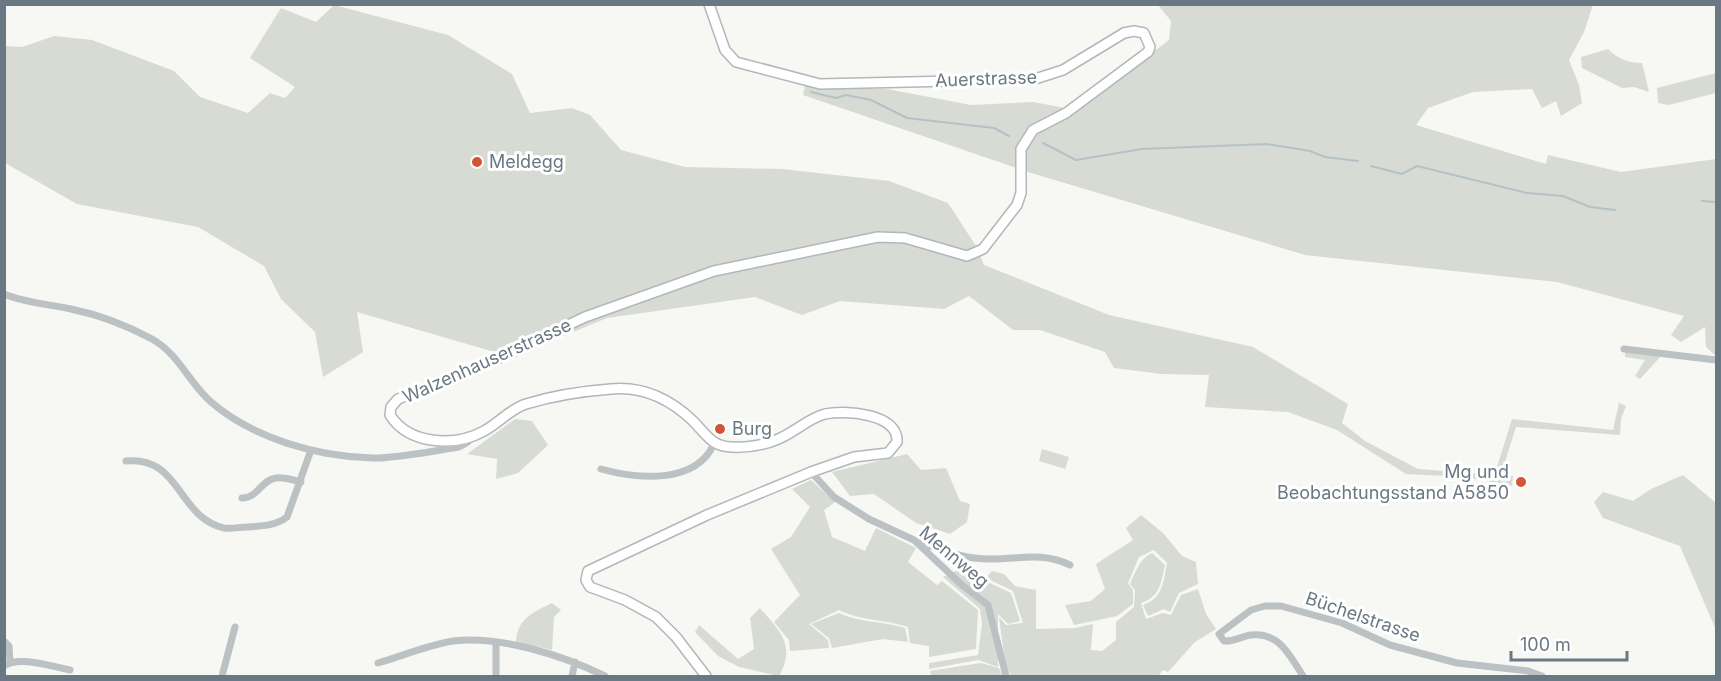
<svg xmlns="http://www.w3.org/2000/svg" width="1721" height="681" font-family="Inter,sans-serif">
  <style>
    .green { fill: #d7dbd4 }
    .lines { fill: none; stroke-linecap: round; stroke-linejoin: round }
    .stream { stroke: #b5c1c5; stroke-width: 2 }
    .secondary-casing { stroke: #b1b7bb; stroke-width: 12 }
    .street { stroke: #bcc1c4; stroke-width: 7 }
    .secondary { stroke: #fff; stroke-width: 9 }
    .poi-dot { fill: #d35538; stroke: #fff; stroke-width: 2 }
    .labels { text-anchor: middle; stroke-width: 6; stroke-linejoin: round; paint-order: stroke }
    .street-label { font-size: 18px; fill: #697883; stroke: #fff }
    .poi-label { font-size: 18px; fill: #697883; stroke: #fff; text-anchor: start }
  </style>
  <rect width="100%" height="100%" fill="#f7f7f4"/>
  <path class="green" d="M 334,5 L 448,35 L 512,74 L 530,113 L 572,108 L 590,115 L 621,150 L 685,167 L 782,169 L 889,181 L 948,203 L 978,249 L 984,265 L 1109,315 L 1253,347 L 1348,404 L 1342,423 L 1365,441 L 1418,469 L 1513,476 L 1512,486 L 1465,477 L 1406,474 L 1337,430 L 1288,412 L 1205,407 L 1209,375 L 1162,374 L 1114,368 L 1105,352 L 1040,330 L 1013,330 L 969,296 L 944,309 L 840,301 L 802,315 L 755,297 L 607,318 L 512,357 L 357,312 L 363,352 L 323,377 L 315,332 L 281,299 L 264,266 L 198,227 L 77,204 L 5,163 L 5,46 L 22,47 L 54,36 L 92,40 L 174,71 L 200,97 L 248,113 L 270,93 L 285,98 L 295,87 L 250,58 L 281,8 L 316,22 Z
    M 1158,5 L 1593,5 L 1584,32 L 1569,60 L 1579,85 L 1582,103 L 1561,116 L 1556,101 L 1542,108 L 1532,89 L 1473,92 L 1428,108 L 1416,125 L 1546,164 L 1548,155 L 1621,172 L 1716,159 L 1716,356 L 1706,347 L 1705,327 L 1681,342 L 1671,335 L 1684,316 L 1557,282 L 1305,255 L 1028,172 L 803,95 L 805,86 L 887,89 L 971,105 L 1033,102 L 1076,110 L 1169,40 L 1171,21 Z
    M 1608,49 C 1618,59 1628,63 1642,63 L 1649,92 L 1634,87 L 1622,88 L 1582,68 L 1581,57 Z
    M 1716,73 L 1716,93 L 1669,105 L 1658,103 L 1657,88 Z
    M 1625,351 L 1662,355 L 1640,379 L 1635,376 L 1645,360 L 1625,357 Z
    M 1619,403 L 1626,406 L 1621,419 L 1620,435 L 1516,427 L 1503,468 L 1497,467 L 1512,419 L 1613,430 Z
    M 515,419 L 532,421 L 548,445 L 518,473 L 496,479 L 497,459 L 467,454 Z
    M 1042,449 L 1069,457 L 1065,469 L 1039,461 Z
    M 907,454 L 921,470 L 946,468 L 960,501 L 970,504 L 967,522 L 950,534 L 916,523 L 874,494 L 850,496 L 832,472 Z
    M 1683,475 L 1716,503 L 1716,630 L 1680,546 L 1603,518 L 1594,502 L 1603,492 L 1633,501 L 1651,489 Z
    M 811,480 L 835,502 L 824,510 L 832,537 L 865,551 L 876,528 L 916,548 L 908,562 L 937,585 L 942,581 L 978,610 L 976,649 L 929,657 L 929,646 L 910,643 L 908,627 C 884,619 861,621 839,610 L 809,624 L 828,640 L 829,648 L 790,651 L 789,640 L 774,622 L 800,595 L 771,549 L 791,537 L 810,507 L 792,489 Z
    M 1141,515 L 1163,533 L 1182,556 L 1196,562 L 1198,584 L 1179,593 L 1170,612 L 1164,609 L 1148,616 L 1143,605 C 1163,598 1163,583 1167,563 L 1154,550 L 1139,557 L 1128,583 L 1133,590 L 1133,604 L 1117,616 L 1074,625 L 1065,605 L 1091,601 L 1105,589 L 1096,564 L 1133,540 L 1126,528 Z
    M 1152,553 L 1165,565 C 1161,583 1160,597 1141,603 L 1146,619 L 1163,613 L 1171,615 L 1181,595 L 1198,589 L 1206,614 L 1216,629 L 1195,642 L 1168,672 L 1163,670 L 1158,676 L 1011,676 L 1005,663 L 999,617 L 1006,625 L 1023,623 L 1013,591 L 986,578 L 992,571 L 1004,574 L 1015,586 L 1036,590 L 1036,629 L 1075,628 L 1093,624 L 1091,650 L 1102,651 L 1116,640 L 1116,622 L 1134,607 L 1135,590 L 1130,584 C 1135,573 1140,558 1152,553 Z
    M 960,569 L 1011,593 L 1020,621 L 1008,624 L 998,614 L 998,667 L 978,660 L 929,669 L 929,663 L 978,655 L 982,624 L 980,609 L 943,577 Z
    M 552,603 L 561,610 L 554,617 L 552,650 L 516,642 C 517,619 533,612 552,603 Z
    M 760,608 C 781,633 796,645 779,676 L 739,667 L 718,656 L 695,632 L 699,625 L 738,659 L 754,649 L 750,618 Z
    M 839,613 C 860,623 882,621 905,628 L 908,642 L 883,639 L 832,648 L 829,638 L 811,624 Z
    M 981,663 L 999,668 L 1002,676 L 931,676 L 930,671 Z"/>
  <g class="lines">
    <path class="stream" d="M 811,92 L 836,98 L 846,95 L 871,100 L 907,118 L 994,128 L 1009,136
      M 1043,143 L 1076,160 L 1142,149 L 1267,144 L 1310,151 L 1325,157 L 1358,161
      M 1371,166 L 1402,174 L 1417,166 L 1527,193 L 1563,196 L 1590,207 L 1615,210
      M 1702,201 L 1716,202"/>
    <g class="secondary-casing">
      <path id="secondary" d="M 706,676 L 676,637 L 656,617 L 625,600 L 590,587 L 586,580 L 588,571 L 707,515 L 811,472 L 854,457 L 888,453 L 897,442 C 899,413 844,410 825,414 C 813,417 803,425 793,431 C 775,443 754,448 732,447 C 712,447 706,434 693,421 C 671,400 643,386 611,389 C 584,391 552,396 526,404 C 510,409 499,423 484,431 C 455,447 409,445 390,415 L 391,407 L 398,399 L 495,360 L 585,317 L 714,271 L 878,237 L 905,238 L 967,256 L 983,249 L 1017,205 L 1021,193 L 1021,149 L 1033,130 L 1066,113 L 1148,52 L 1150,47 L 1144,33 L 1134,31 L 1124,33 L 1063,70 L 1035,79 L 820,84 L 736,62 L 725,50 L 709,4"/>
    </g>
    <path class="street" d="M 4,294 C 25,303 49,304 71,309 C 100,315 126,325 152,339 C 179,354 189,383 211,402 C 253,438 317,457 373,458 C 401,458 431,451 459,447 L 468,442 L 471,436
      M 1624,349 L 1716,360
      M 126,461 C 181,456 177,517 224,528 C 231,529 240,527 247,527 C 262,526 275,526 287,517 L 311,450
      M 601,469 C 637,479 695,485 714,444
      M 811,472 L 834,497 L 869,519 L 914,540 L 962,585 L 988,605 L 1006,676
      M 242,498 C 258,498 261,480 276,478 C 284,477 293,480 301,482
      M 916,541 C 935,547 955,556 974,558 C 1010,563 1036,549 1070,565
      M 4,641 L 9,646 L 10,662
      M 378,663 C 402,656 428,645 453,641 C 500,635 564,656 605,676
      M 4,666 C 19,655 53,667 70,670
      M 222,676 L 235,627
      M 496,676 L 496,643
      M 572,676 L 575,662
      M 1303,676 C 1290,656 1280,632 1251,635 C 1242,636 1234,642 1224,641 L 1219,634 L 1251,610 L 1265,606 L 1281,606 L 1342,623 L 1390,645 L 1457,663 L 1528,671 L 1542,676"/>
    <use href="#secondary" class="secondary"/>
  </g>
  <g class="poi-dot">
    <circle cx="477" cy="162" r="6"/>
    <circle cx="720" cy="429" r="6"/>
    <circle cx="1521" cy="482" r="6"/>
  </g>
  <g class="labels">
    <g class="street-label">
      <text transform="translate(986 79) rotate(-2)" y="6">Auerstrasse</text>
      <text transform="translate(487 361) rotate(-24)" y="6">Walzenhauserstrasse</text>
      <text transform="translate(954 557) rotate(40)" y="6">Mennweg</text>
      <text transform="translate(1363 617) rotate(19)" y="6">Büchelstrasse</text>
    </g>
    <g class="poi-label">
      <text x="489" y="168">Meldegg</text>
      <text x="732" y="435">Burg</text>
      <text x="1509" y="478" text-anchor="end">Mg und<tspan x="1509" dy="21">Beobachtungsstand A5850</tspan></text>
    </g>
  </g>
  <rect width="1721" height="681" fill="none" stroke="#697883" stroke-width="12"/>
  <path d="M1511 651v9h116v-9" fill="none" stroke="#697883" stroke-width="3"/>
  <text x="1520" y="651" font-size="18" fill="#697883" stroke="#ffffff" stroke-width="4.5" paint-order="stroke">100 m</text>
</svg>
